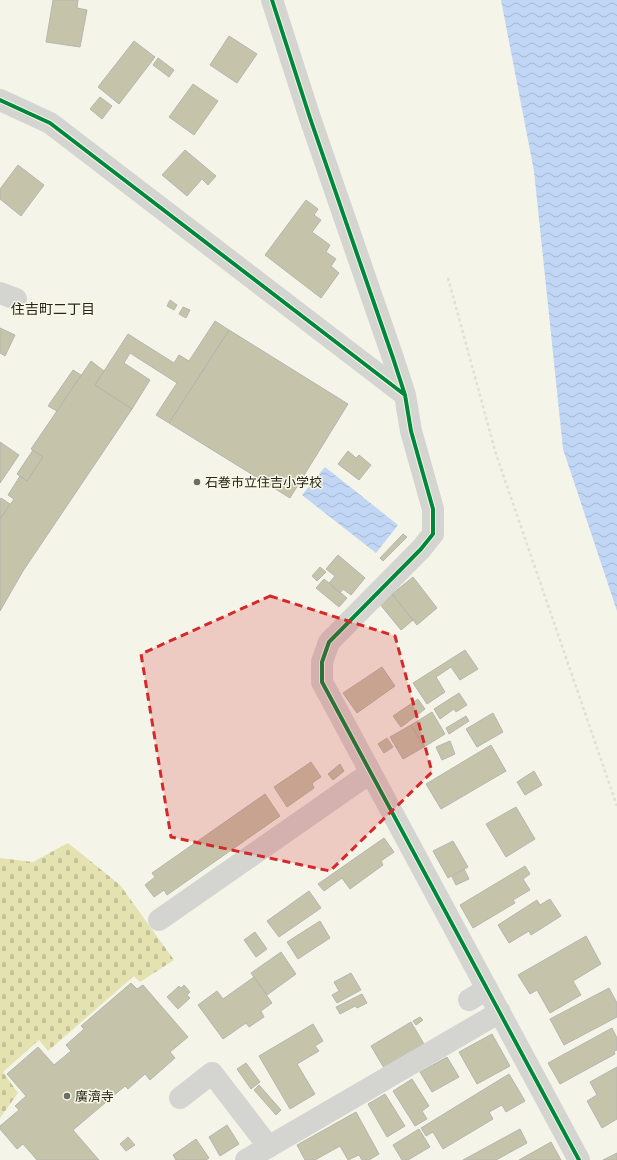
<svg xmlns="http://www.w3.org/2000/svg" width="617" height="1160" font-family="'Zilla Slab','Noto Sans JP',serif">
  <style>
    .cemetery { fill: url(#cemetery-stones) }
    .water { fill: url(#water-waves) }
    .building { fill: #c5c4ab; stroke: #b6b6ae }
    .lines { fill: none; stroke-linecap: round; stroke-linejoin: round }
    .path { stroke: #dfdfdb; stroke-width: 2.5; stroke-dasharray: 3 3; stroke-linecap: butt }
    .minor { stroke: #d4d4d1; stroke-width: 22 }
    .cycleway-casing { stroke: #f8f8e5; stroke-width: 6 }
    .cycleway { stroke: #00873e; stroke-width: 4 }
    .marked { fill: #d62828; fill-opacity: 0.2; stroke: #d62828; stroke-width: 3; stroke-dasharray: 8 5; stroke-linejoin: round }
    .poi-dot { fill: #6d6d65; stroke: #f8f8e5; stroke-width: 1.5 }
    .labels { text-anchor: middle; stroke-width: 3; stroke-linejoin: round; paint-order: stroke }
    .poi-label { font-size: 13px; fill: #25251e; stroke: #f8f8e5; text-anchor: start }
    .neighbourhood-label { font-size: 14px; fill: #25251e; stroke: #f8f8e5 }
  </style>
  <defs>
    <pattern id="cemetery-stones" width="16" height="16" patternUnits="userSpaceOnUse"><rect width="16" height="16" fill="#e3e2b0"/><path d="M2 7V4a2 2 0 0 1 4 0v3zM10 15v-3a2 2 0 0 1 4 0v3z" fill="#c3c297"/></pattern>
    <pattern id="water-waves" width="16" height="10" patternUnits="userSpaceOnUse"><rect width="16" height="10" fill="#c0d6f4"/><path d="M0 5q4-4 8 0t8 0" fill="none" stroke="#a5b8d1"/></pattern>
  </defs>
  <rect width="100%" height="100%" fill="#f4f4e9"/>
  <path class="cemetery" d="M 68,843 L 120,885 L 174,960 L 140,982 L 134,976 L 48,1051 L 39,1040 L 3,1072 L 18,1093 L 0,1118 L 0,858 L 33,862 Z"/>
  <path class="water" d="M 501,0 L 617,0 L 617,611 L 563,449 L 534,171 Z
    M 325,467 L 398,525 L 376,553 L 302,495 Z"/>
  <path class="building" d="M 53,0 L 78,0 L 77,8 L 87,10 L 80,47 L 46,42 Z
    M 229,36 L 257,54 L 237,83 L 210,65 Z
    M 134,41 L 155,57 L 119,104 L 98,87 Z
    M 158,58 L 174,70 L 169,77 L 153,65 Z
    M 193,84 L 218,101 L 194,135 L 169,117 Z
    M 100,97 L 112,106 L 102,119 L 90,109 Z
    M 185,150 L 216,176 L 208,185 L 202,179 L 187,196 L 162,175 Z
    M 18,165 L 44,185 L 21,216 L 0,199 L 0,189 Z
    M 306,200 L 318,209 L 314,215 L 321,220 L 312,232 L 330,245 L 326,252 L 336,259 L 331,266 L 339,273 L 321,298 L 265,255 Z
    M 170,300 L 177,305 L 174,310 L 167,306 Z
    M 183,307 L 190,310 L 186,318 L 179,314 Z
    M 215,321 L 229,330 L 169,423 L 156,415 L 177,383 L 130,353 L 124,363 L 150,380 L 132,409 L 95,385 L 128,334 L 174,363 L 179,355 L 189,361 Z
    M 0,328 L 15,335 L 5,356 L 0,353 Z
    M 229,330 L 348,404 L 290,498 L 169,423 Z
    M 91,361 L 104,371 L 95,385 L 132,409 L 23,571 L 0,611 L 0,519 L 14,499 L 8,495 L 20,476 L 27,481 L 43,457 L 31,449 Z
    M 73,370 L 81,375 L 57,411 L 48,406 Z
    M 0,442 L 19,455 L 0,483 Z
    M 33,450 L 43,457 L 27,481 L 17,474 Z
    M 348,451 L 356,458 L 359,455 L 371,465 L 359,480 L 338,464 Z
    M 1,498 L 10,504 L 0,519 L 0,500 Z
    M 403,534 L 407,537 L 383,561 L 380,558 Z
    M 338,555 L 365,578 L 351,595 L 343,589 L 340,593 L 329,583 L 335,576 L 326,569 Z
    M 320,567 L 326,572 L 317,581 L 312,576 Z
    M 413,577 L 437,608 L 417,625 L 392,594 Z
    M 324,579 L 347,598 L 339,607 L 316,588 Z
    M 392,594 L 413,620 L 401,630 L 379,603 Z
    M 465,650 L 478,669 L 460,680 L 451,667 L 436,677 L 445,692 L 427,704 L 413,683 Z
    M 382,667 L 395,686 L 357,713 L 343,693 Z
    M 459,693 L 467,705 L 456,712 L 454,709 L 440,719 L 434,709 Z
    M 418,699 L 425,709 L 401,727 L 393,716 Z
    M 432,712 L 445,734 L 424,747 L 411,725 Z
    M 493,713 L 503,732 L 477,747 L 466,729 Z
    M 466,716 L 469,721 L 449,734 L 446,728 Z
    M 411,725 L 424,747 L 403,759 L 390,737 Z
    M 387,738 L 393,747 L 384,753 L 378,744 Z
    M 450,741 L 455,754 L 442,760 L 436,747 Z
    M 491,745 L 506,771 L 441,809 L 426,784 Z
    M 311,762 L 321,777 L 312,783 L 314,788 L 287,807 L 274,787 Z
    M 340,764 L 344,771 L 333,780 L 328,774 Z
    M 534,771 L 542,785 L 525,795 L 517,782 Z
    M 265,794 L 280,816 L 167,895 L 164,890 L 154,897 L 145,885 L 155,877 L 152,873 Z
    M 516,807 L 535,839 L 506,857 L 486,824 Z
    M 384,838 L 394,852 L 381,861 L 383,865 L 350,889 L 342,878 L 324,891 L 318,884 Z
    M 453,841 L 468,867 L 448,878 L 433,851 Z
    M 525,866 L 530,874 L 523,879 L 530,890 L 513,900 L 515,903 L 473,928 L 460,905 Z
    M 464,869 L 469,879 L 456,885 L 452,877 Z
    M 309,891 L 321,908 L 279,937 L 267,921 Z
    M 550,899 L 561,916 L 531,935 L 529,931 L 509,943 L 498,925 L 537,900 L 540,905 Z
    M 320,921 L 330,938 L 298,959 L 287,942 Z
    M 255,932 L 267,949 L 256,957 L 244,940 Z
    M 586,936 L 601,964 L 573,981 L 581,995 L 550,1013 L 537,990 L 530,994 L 518,975 Z
    M 281,952 L 296,974 L 267,995 L 251,973 Z
    M 351,973 L 361,990 L 337,1003 L 332,995 L 339,991 L 334,982 Z
    M 254,977 L 272,1003 L 261,1011 L 264,1017 L 249,1027 L 246,1023 L 223,1039 L 198,1005 L 217,991 L 223,999 Z
    M 131,983 L 137,989 L 143,985 L 188,1037 L 170,1052 L 175,1058 L 150,1080 L 145,1074 L 128,1089 L 125,1086 L 73,1130 L 99,1160 L 37,1160 L 23,1144 L 17,1149 L 0,1129 L 0,1126 L 19,1110 L 15,1106 L 26,1096 L 7,1074 L 38,1047 L 54,1065 L 71,1051 L 66,1045 L 84,1029 L 81,1026 Z
    M 184,985 L 190,992 L 187,995 L 190,998 L 178,1009 L 167,997 L 179,986 L 181,988 Z
    M 609,988 L 617,1003 L 617,1017 L 564,1045 L 550,1019 Z
    M 362,994 L 367,1003 L 357,1008 L 355,1006 L 340,1014 L 336,1007 Z
    M 420,1017 L 423,1020 L 416,1025 L 413,1021 Z
    M 411,1022 L 424,1044 L 384,1068 L 371,1046 Z
    M 313,1024 L 323,1041 L 315,1046 L 319,1051 L 297,1064 L 315,1094 L 290,1109 L 259,1056 Z
    M 612,1028 L 617,1038 L 617,1050 L 614,1051 L 615,1054 L 560,1084 L 548,1063 Z
    M 492,1034 L 510,1066 L 477,1084 L 459,1052 Z
    M 447,1057 L 459,1077 L 432,1092 L 420,1072 Z
    M 246,1063 L 260,1082 L 251,1089 L 237,1069 Z
    M 617,1067 L 617,1119 L 602,1128 L 587,1101 L 597,1095 L 590,1082 Z
    M 509,1074 L 525,1101 L 506,1112 L 502,1105 L 489,1112 L 493,1119 L 443,1149 L 433,1132 L 426,1136 L 421,1128 Z
    M 412,1079 L 429,1106 L 422,1111 L 427,1119 L 415,1126 L 393,1091 Z
    M 259,1085 L 281,1110 L 276,1115 L 254,1090 Z
    M 385,1094 L 405,1126 L 387,1137 L 368,1104 Z
    M 356,1112 L 379,1154 L 369,1160 L 362,1160 L 359,1155 L 348,1160 L 340,1146 L 315,1160 L 305,1160 L 297,1145 Z
    M 227,1125 L 239,1144 L 220,1156 L 209,1137 Z
    M 419,1129 L 430,1147 L 408,1160 L 402,1160 L 393,1145 Z
    M 520,1129 L 527,1143 L 496,1160 L 463,1160 Z
    M 128,1137 L 135,1145 L 126,1151 L 120,1144 Z
    M 196,1139 L 209,1158 L 206,1160 L 176,1160 L 173,1155 Z
    M 551,1142 L 561,1160 L 519,1160 Z
    M 617,1153 L 617,1160 L 603,1160 Z"/>
  <g class="lines">
    <path class="path" d="M 448,278 L 496,454 L 617,806"/>
    <path class="minor" d="M 272,0 L 310,118 L 393,358 L 405,395 L 411,431 L 433,509 L 433,534 L 421,549 L 329,642 L 322,662 L 322,682 L 579,1160
      M 0,100 L 50,123 L 405,395
      M 0,293 L 16,299
      M 159,920 L 370,773
      M 469,1000 L 487,989
      M 180,1098 L 212,1073 L 269,1147
      M 246,1160 L 500,1012"/>
    <g class="cycleway-casing">
      <path id="cycleway" d="M 272,0 L 310,118 L 393,358 L 405,395 L 411,431 L 433,509 L 433,534 L 421,549 L 329,642 L 322,662 L 322,682 L 579,1160
        M 0,100 L 50,123 L 405,395"/>
    </g>
    <use href="#cycleway" class="cycleway"/>
  </g>
  <path class="marked" d="M 270,596 L 395,636 L 432,772 L 330,871 L 171,837 L 141,654 Z"/>
  <g class="poi-dot">
    <circle cx="197" cy="482" r="4"/>
    <circle cx="67" cy="1096" r="4"/>
  </g>
  <g class="labels">
    <g class="poi-label">
      <text x="205" y="487">石巻市立住吉小学校</text>
      <text x="75" y="1101">廣濟寺</text>
    </g>
    <g class="neighbourhood-label">
      <text x="53" y="314">住吉町二丁目</text>
    </g>
  </g>
</svg>
